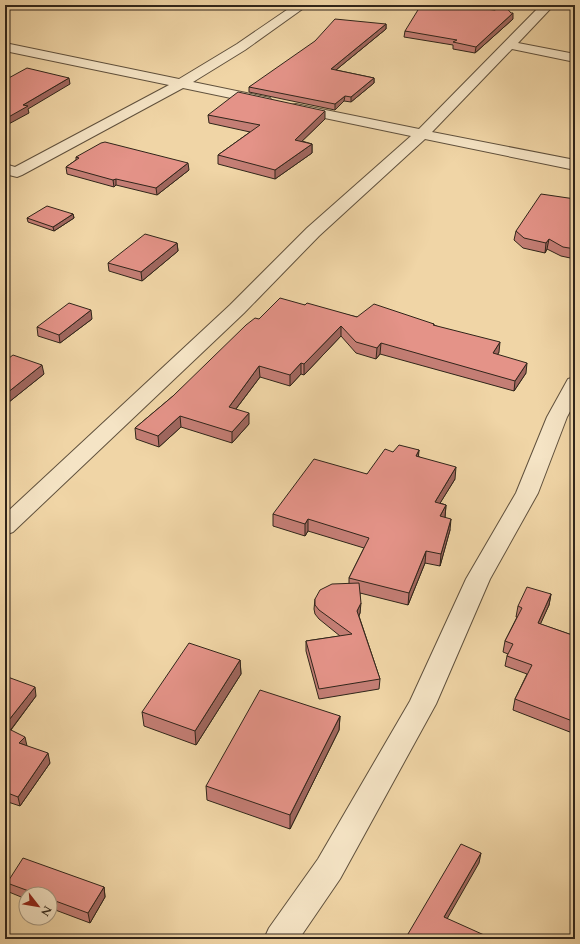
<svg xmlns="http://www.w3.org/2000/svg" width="580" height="944" font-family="Cardo,serif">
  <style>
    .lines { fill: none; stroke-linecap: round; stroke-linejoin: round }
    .street-casing { stroke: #60513d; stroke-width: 2 }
    .street { fill: #f5e4c5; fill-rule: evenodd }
    .wall { fill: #c47e75; stroke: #30251a }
    .shaded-wall { fill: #a0675f; stroke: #30251a }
    .building { fill: #e49388; stroke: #30251a }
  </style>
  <rect width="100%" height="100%" fill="#f0d5a6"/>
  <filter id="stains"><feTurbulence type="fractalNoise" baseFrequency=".005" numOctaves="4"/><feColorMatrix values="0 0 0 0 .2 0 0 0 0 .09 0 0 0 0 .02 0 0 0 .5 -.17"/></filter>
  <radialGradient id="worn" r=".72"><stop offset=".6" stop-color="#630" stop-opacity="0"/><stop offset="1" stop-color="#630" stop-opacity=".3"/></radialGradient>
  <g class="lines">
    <g class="street-casing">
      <path id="street" d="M 294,5 L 308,5 L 245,50 L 193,82 L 270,98 L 272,101 L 270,104 L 265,105 L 183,88 L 22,175 L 17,177 L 5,174 L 5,164 L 15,167 L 169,85 L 5,51 L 5,43 L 179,79 L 237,44 Z
        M 541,5 L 554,5 L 518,43 L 575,54 L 575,62 L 512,49 L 432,132 L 575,160 L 575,170 L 425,139 L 319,236 L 244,313 L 13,532 L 5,535 L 5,514 L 230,305 L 307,228 L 411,136 L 291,111 L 289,108 L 291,105 L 296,104 L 419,129 Z
        M 575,377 L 575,402 L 567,417 L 538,493 L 490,579 L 436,704 L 340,879 L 299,939 L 264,939 L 269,928 L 318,859 L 410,701 L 466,579 L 516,493 L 547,417 L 568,379 Z"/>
    </g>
    <use href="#street" class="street"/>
  </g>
  <path class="wall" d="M 513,19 L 475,53 L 453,49 L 453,45 L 404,37 L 405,31 Z
    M 386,24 L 386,29 L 336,70 L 374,78 L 374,83 L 351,102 L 344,101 L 335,110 L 249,92 L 249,87 Z
    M 208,115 L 325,119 L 302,141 L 312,144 L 312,153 L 275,179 L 218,164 L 218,155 L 250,132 L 209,123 Z
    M 76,157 L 189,170 L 157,195 L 116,185 L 114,187 L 67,174 L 66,167 L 76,160 Z
    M 575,199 L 575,259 L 561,256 L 547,249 L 545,253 L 523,248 L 514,240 L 516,231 Z
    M 73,214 L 74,218 L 54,231 L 28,222 L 27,218 Z
    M 177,243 L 178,251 L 142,281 L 109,271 L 108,263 Z
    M 305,305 L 357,317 L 434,324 L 434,325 L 499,352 L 497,355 L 526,373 L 514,391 L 380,354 L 376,359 L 356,353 L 341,336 L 304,375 L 301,374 L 290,386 L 260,377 L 236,409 L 249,424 L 232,443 L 181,427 L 159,447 L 136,439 L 135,428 L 173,396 L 259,319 Z
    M 92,319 L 60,343 L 38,336 L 37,327 Z
    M 5,361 L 44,374 L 9,402 L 5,401 Z
    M 419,450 L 418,456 L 455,479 L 440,503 L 446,505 L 445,517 L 450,530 L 440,566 L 425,563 L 408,605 L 360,593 L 360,613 L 359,616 L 380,679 L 379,689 L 319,699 L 306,651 L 306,641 L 340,636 L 319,619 L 315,614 L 314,609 L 315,599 L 349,584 L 349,578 L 364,548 L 308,531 L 305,536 L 273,526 L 273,514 L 367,474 L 393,452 Z
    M 551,594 L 549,605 L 540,624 L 575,636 L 575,734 L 513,710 L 515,699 L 527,674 L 505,666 L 507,656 L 508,654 L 503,652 L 505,641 L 517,617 L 516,617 L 518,606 Z
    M 240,660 L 241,674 L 196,745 L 144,726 L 142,712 Z
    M 5,676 L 36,696 L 11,730 L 27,746 L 50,763 L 20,806 L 5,801 Z
    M 340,716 L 339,730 L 290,829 L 207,800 L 206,786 Z
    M 575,768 L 575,782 L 571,780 L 574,770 Z
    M 7,883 L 104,887 L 105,897 L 90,923 L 50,908 L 50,894 L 26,894 L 26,899 L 9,892 Z"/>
  <path class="shaded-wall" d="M 513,13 L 513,19 L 475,53 L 476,47 Z
    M 386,24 L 386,29 L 331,74 L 331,69 Z
    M 69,78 L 70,84 L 28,109 L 29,113 L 5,126 L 5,119 L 23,105 Z
    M 374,78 L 374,83 L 351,102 L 351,97 Z
    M 345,96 L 344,101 L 335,110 L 335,104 Z
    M 325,111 L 325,119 L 294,149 L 295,140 Z
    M 312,144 L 312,153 L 275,179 L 275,170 Z
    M 188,163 L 189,170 L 157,195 L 156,188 Z
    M 116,179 L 116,185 L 114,187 L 113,180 Z
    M 73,214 L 74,218 L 54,231 L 53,227 Z
    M 549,239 L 547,249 L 545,253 L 546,243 Z
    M 177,243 L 178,251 L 142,281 L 141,272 Z
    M 91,310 L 92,319 L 60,343 L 59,335 Z
    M 341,326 L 341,336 L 304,375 L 304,364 Z
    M 500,342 L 499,352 L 492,364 L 493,353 Z
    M 381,343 L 380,354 L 376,359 L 377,348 Z
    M 301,363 L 301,374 L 290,386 L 290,375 Z
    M 527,363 L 526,373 L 514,391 L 515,381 Z
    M 42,365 L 44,374 L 9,402 L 7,393 Z
    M 259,366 L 260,377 L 229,418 L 229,407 Z
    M 249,413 L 249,424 L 232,443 L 232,432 Z
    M 180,416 L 181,427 L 159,447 L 158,436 Z
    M 419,450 L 418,462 L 416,456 Z
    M 456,467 L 455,479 L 434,513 L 435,502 Z
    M 446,505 L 445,517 L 439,528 L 440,516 Z
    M 308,519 L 308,531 L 305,536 L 305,524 Z
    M 451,519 L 450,530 L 440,566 L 441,554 Z
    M 426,551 L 425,563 L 408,605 L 409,593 Z
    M 551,594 L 549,605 L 536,634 L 538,623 Z
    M 361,603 L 360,613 L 356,621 L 357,611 Z
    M 240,660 L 241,674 L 196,745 L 195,731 Z
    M 35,687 L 36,696 L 6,736 L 5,731 L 5,725 Z
    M 340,716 L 339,730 L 290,829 L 290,815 Z
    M 25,737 L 27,746 L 19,743 Z
    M 48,753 L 50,763 L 20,806 L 18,797 Z
    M 481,853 L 479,863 L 443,926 L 444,917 Z
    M 104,887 L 105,897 L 90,923 L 88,913 Z"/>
  <path class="building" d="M 421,5 L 445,5 L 495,10 L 502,5 L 504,5 L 511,13 L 513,13 L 476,47 L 453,42 L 457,40 L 405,31 Z
    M 335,19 L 386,24 L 331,69 L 374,78 L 351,97 L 345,96 L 335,104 L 249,87 L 315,41 Z
    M 27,68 L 69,78 L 23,105 L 28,106 L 5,119 L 5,80 Z
    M 238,92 L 325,111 L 295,140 L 312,144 L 275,170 L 218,155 L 260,125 L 208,115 Z
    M 105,142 L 188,163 L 156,188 L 116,179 L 113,180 L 66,167 L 79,158 L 76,157 L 101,143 Z
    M 541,194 L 575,199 L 575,249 L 563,247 L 549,239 L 546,243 L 524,238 L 516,231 Z
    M 47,206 L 73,214 L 53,227 L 27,218 Z
    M 145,234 L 177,243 L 141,272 L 108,263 Z
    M 280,298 L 305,305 L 307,303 L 357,317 L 374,304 L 434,324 L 433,325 L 500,342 L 493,353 L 527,363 L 515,381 L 381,343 L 377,348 L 356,342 L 341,326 L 304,364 L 301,363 L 290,375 L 259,366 L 229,407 L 249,413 L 232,432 L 180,416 L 158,436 L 135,428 L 173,396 L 246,325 L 255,318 L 259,319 Z
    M 69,303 L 91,310 L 59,335 L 37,327 Z
    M 13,355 L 42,365 L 7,393 L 5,392 L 5,361 Z
    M 399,445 L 419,450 L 416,456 L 456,467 L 435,502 L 446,505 L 440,516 L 451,519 L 441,554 L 426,551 L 409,593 L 349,578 L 369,538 L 308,519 L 305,524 L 273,514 L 314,459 L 367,474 L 385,449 L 393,452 Z
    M 359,583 L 361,603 L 357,611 L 380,679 L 319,689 L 306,641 L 352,634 L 319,610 L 315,605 L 315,599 L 320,590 L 332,584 Z
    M 527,587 L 551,594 L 538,623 L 575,636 L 575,722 L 515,699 L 532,665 L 507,656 L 513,644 L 505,641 L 522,608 L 518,606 Z
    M 189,643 L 240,660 L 195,731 L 142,712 Z
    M 5,676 L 35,687 L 5,725 Z
    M 260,690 L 340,716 L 290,815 L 206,786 Z
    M 5,727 L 25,737 L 19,743 L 48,753 L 18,797 L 5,792 Z
    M 461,844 L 481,853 L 444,917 L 493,939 L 405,939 Z
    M 23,858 L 104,887 L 88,913 L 50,899 L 50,894 L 37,894 L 7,883 Z"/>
  <rect width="580" height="944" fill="none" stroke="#f0d5a6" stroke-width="20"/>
  <rect x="6" y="6" width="568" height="932" fill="none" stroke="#30251a" stroke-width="2"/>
  <rect x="10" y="10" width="560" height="924" fill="none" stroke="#30251a"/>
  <g transform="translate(38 906) rotate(121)"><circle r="19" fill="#f5e4c5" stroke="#a69881"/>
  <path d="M0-3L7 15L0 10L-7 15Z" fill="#8f2418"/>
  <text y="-6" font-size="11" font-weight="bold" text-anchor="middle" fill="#30251a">N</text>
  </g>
  <rect width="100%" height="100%" filter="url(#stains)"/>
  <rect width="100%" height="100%" fill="url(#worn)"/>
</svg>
